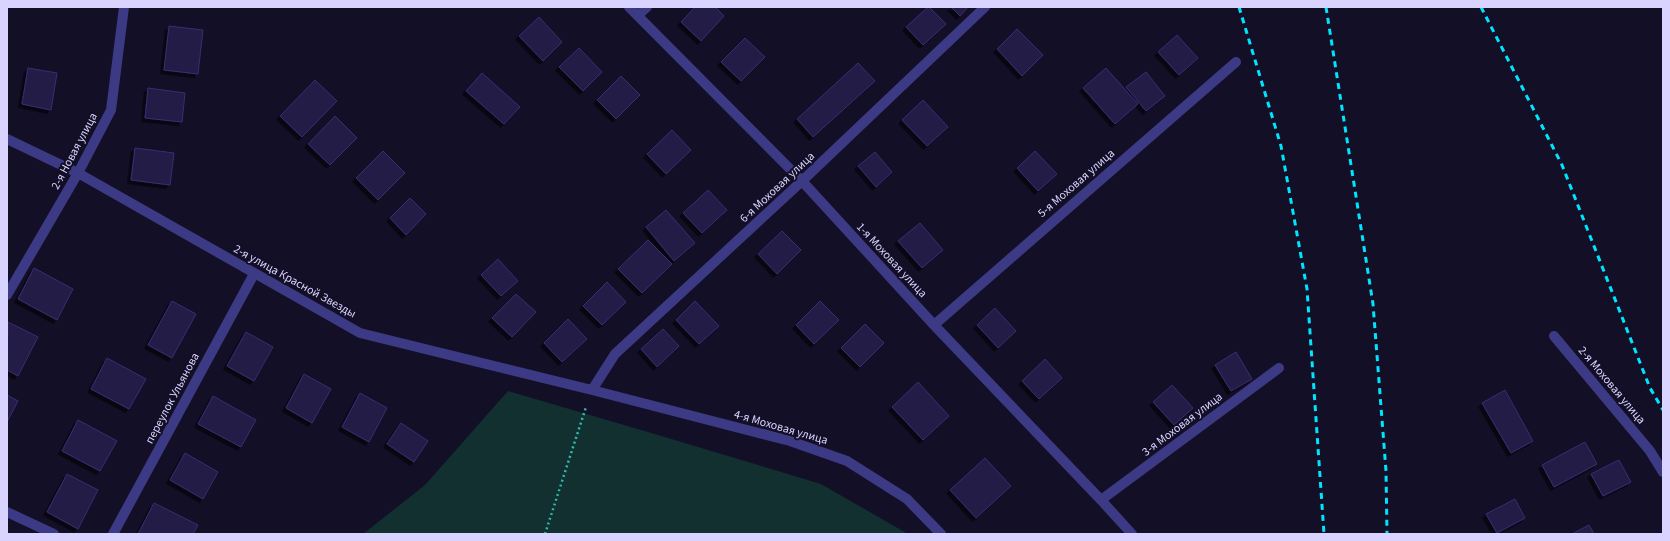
<svg xmlns="http://www.w3.org/2000/svg" width="1670" height="541" font-family="'Source Sans 3',sans-serif">
  <style>
    .green { fill: #12302f }
    .building { fill: #241b47; stroke: #3b2d73; filter: url(#shadow) }
    .lines { fill: none; stroke-linecap: round; stroke-linejoin: round }
    .path { stroke: #2fb8b0; stroke-width: 2.5; stroke-dasharray: 2 3; stroke-linecap: butt }
    .street { stroke: #3d3a85; stroke-width: 10 }
    .rail { stroke: #00e5ff; stroke-width: 3; stroke-dasharray: 6 5; stroke-linecap: butt }
    .labels { text-anchor: middle; stroke-width: 4; stroke-linejoin: round; paint-order: stroke }
    .street-label { font-size: 12px; fill: #d9d4ff; stroke: #130f26 }
  </style>
  <defs>
    <filter id="shadow"><feDropShadow dx="-3.5" dy="3.5" stdDeviation="0" flood-color="#0009"/></filter>
  </defs>
  <rect width="100%" height="100%" fill="#130f26"/>
  <path class="green" d="M 508,391 L 648,432 L 821,484 L 908,534 L 363,534 L 425,485 Z"/>
  <path class="building" d="M 695,7 L 715,7 L 724,16 L 701,41 L 681,22 Z
    M 928,7 L 929,7 L 946,24 L 923,45 L 906,27 Z
    M 951,7 L 968,7 L 960,16 Z
    M 539,17 L 562,42 L 543,61 L 519,36 Z
    M 169,26 L 203,30 L 198,74 L 164,70 Z
    M 1017,29 L 1043,55 L 1022,76 L 997,49 Z
    M 1177,35 L 1198,58 L 1179,75 L 1158,52 Z
    M 745,38 L 765,57 L 741,81 L 721,62 Z
    M 579,48 L 602,72 L 583,91 L 559,67 Z
    M 858,63 L 875,81 L 813,137 L 797,119 Z
    M 28,68 L 57,73 L 51,110 L 22,104 Z
    M 1106,68 L 1138,104 L 1115,124 L 1083,88 Z
    M 1146,72 L 1165,96 L 1146,111 L 1126,87 Z
    M 482,73 L 520,107 L 504,124 L 466,91 Z
    M 621,76 L 640,95 L 616,119 L 597,100 Z
    M 315,80 L 337,101 L 302,137 L 280,116 Z
    M 148,88 L 185,93 L 182,122 L 145,118 Z
    M 923,100 L 948,127 L 927,146 L 902,120 Z
    M 335,116 L 357,138 L 330,165 L 308,144 Z
    M 672,130 L 691,150 L 666,174 L 647,154 Z
    M 135,148 L 174,153 L 170,185 L 131,180 Z
    M 383,151 L 405,173 L 378,200 L 356,178 Z
    M 1035,151 L 1057,174 L 1038,191 L 1017,168 Z
    M 875,152 L 892,172 L 876,187 L 858,166 Z
    M 708,190 L 727,210 L 702,233 L 683,213 Z
    M 410,198 L 426,214 L 406,235 L 390,218 Z
    M 666,210 L 695,243 L 674,261 L 646,227 Z
    M 920,223 L 943,250 L 922,268 L 898,241 Z
    M 782,231 L 801,250 L 777,274 L 758,254 Z
    M 648,240 L 672,264 L 642,293 L 618,269 Z
    M 498,259 L 518,281 L 501,296 L 481,275 Z
    M 34,268 L 73,289 L 57,320 L 18,299 Z
    M 607,282 L 626,302 L 602,325 L 583,306 Z
    M 516,294 L 536,312 L 512,337 L 492,318 Z
    M 172,301 L 196,314 L 172,358 L 148,345 Z
    M 695,301 L 719,326 L 699,344 L 676,320 Z
    M 820,301 L 839,320 L 814,344 L 796,325 Z
    M 995,308 L 1016,331 L 998,348 L 977,325 Z
    M 568,319 L 587,339 L 562,362 L 544,343 Z
    M 8,322 L 38,337 L 18,376 L 7,370 Z
    M 865,324 L 884,343 L 860,367 L 841,348 Z
    M 663,329 L 679,346 L 657,367 L 641,349 Z
    M 246,332 L 273,347 L 254,381 L 227,366 Z
    M 1236,352 L 1252,379 L 1231,391 L 1215,365 Z
    M 107,358 L 146,379 L 129,409 L 91,389 Z
    M 1045,359 L 1062,378 L 1039,399 L 1022,381 Z
    M 304,374 L 331,389 L 312,423 L 286,408 Z
    M 918,382 L 949,416 L 923,440 L 892,407 Z
    M 1172,385 L 1193,408 L 1174,425 L 1153,402 Z
    M 1505,390 L 1533,441 L 1511,453 L 1482,403 Z
    M 360,393 L 387,408 L 369,442 L 342,427 Z
    M 7,395 L 18,401 L 7,422 Z
    M 213,396 L 256,420 L 241,447 L 198,424 Z
    M 78,420 L 117,441 L 100,471 L 62,451 Z
    M 401,423 L 428,441 L 414,462 L 387,444 Z
    M 1585,442 L 1597,464 L 1554,487 L 1542,465 Z
    M 185,453 L 218,472 L 203,499 L 170,480 Z
    M 985,458 L 1011,486 L 976,518 L 950,490 Z
    M 1619,460 L 1631,482 L 1603,496 L 1591,474 Z
    M 67,474 L 98,490 L 78,529 L 47,512 Z
    M 1515,499 L 1525,518 L 1497,533 L 1486,514 Z
    M 154,503 L 198,525 L 193,534 L 138,534 Z
    M 1589,525 L 1594,534 L 1572,534 Z"/>
  <g class="lines">
    <path class="path" d="M 545,534 L 586,407"/>
    <path class="street" d="M 629,7 L 802,181 L 934,325 L 1101,500 L 1132,534
      M 638,15 L 647,7
      M 7,139 L 78,173 L 360,333 L 592,390 L 790,441 L 847,461 L 907,499 L 941,534
      M 7,295 L 78,173 L 111,110 L 124,7
      M 934,325 L 1236,62
      M 1554,336 L 1650,451 L 1663,472
      M 592,390 L 615,354 L 802,181 L 985,7
      M 1101,500 L 1279,368
      M 7,512 L 54,534
      M 113,534 L 254,274"/>
    <path class="rail" d="M 1239,7 L 1281,146 L 1307,289 L 1324,534
      M 1326,7 L 1373,304 L 1386,471 L 1387,534
      M 1481,7 L 1562,165 L 1650,388 L 1663,410"/>
  </g>
  <g class="labels">
    <g class="street-label">
      <text transform="translate(74 151) rotate(-62)" y="4">2-я Новая улица</text>
      <text transform="translate(1076 183) rotate(-41)" y="4">5-я Моховая улица</text>
      <text transform="translate(777 187) rotate(-43)" y="4">6-я Моховая улица</text>
      <text transform="translate(892 260) rotate(47)" y="4">1-я Моховая улица</text>
      <text transform="translate(295 281) rotate(29)" y="4">2-я улица Красной Звезды</text>
      <text transform="translate(1612 385) rotate(50)" y="4">2-я Моховая улица</text>
      <text transform="translate(172 398) rotate(-62)" y="4">переулок Ульянова</text>
      <text transform="translate(1182 424) rotate(-37)" y="4">3-я Моховая улица</text>
      <text transform="translate(781 427) rotate(16)" y="4">4-я Моховая улица</text>
    </g>
  </g>
  <rect width="1670" height="541" fill="none" stroke="#d9d4ff" stroke-width="16"/>
</svg>
